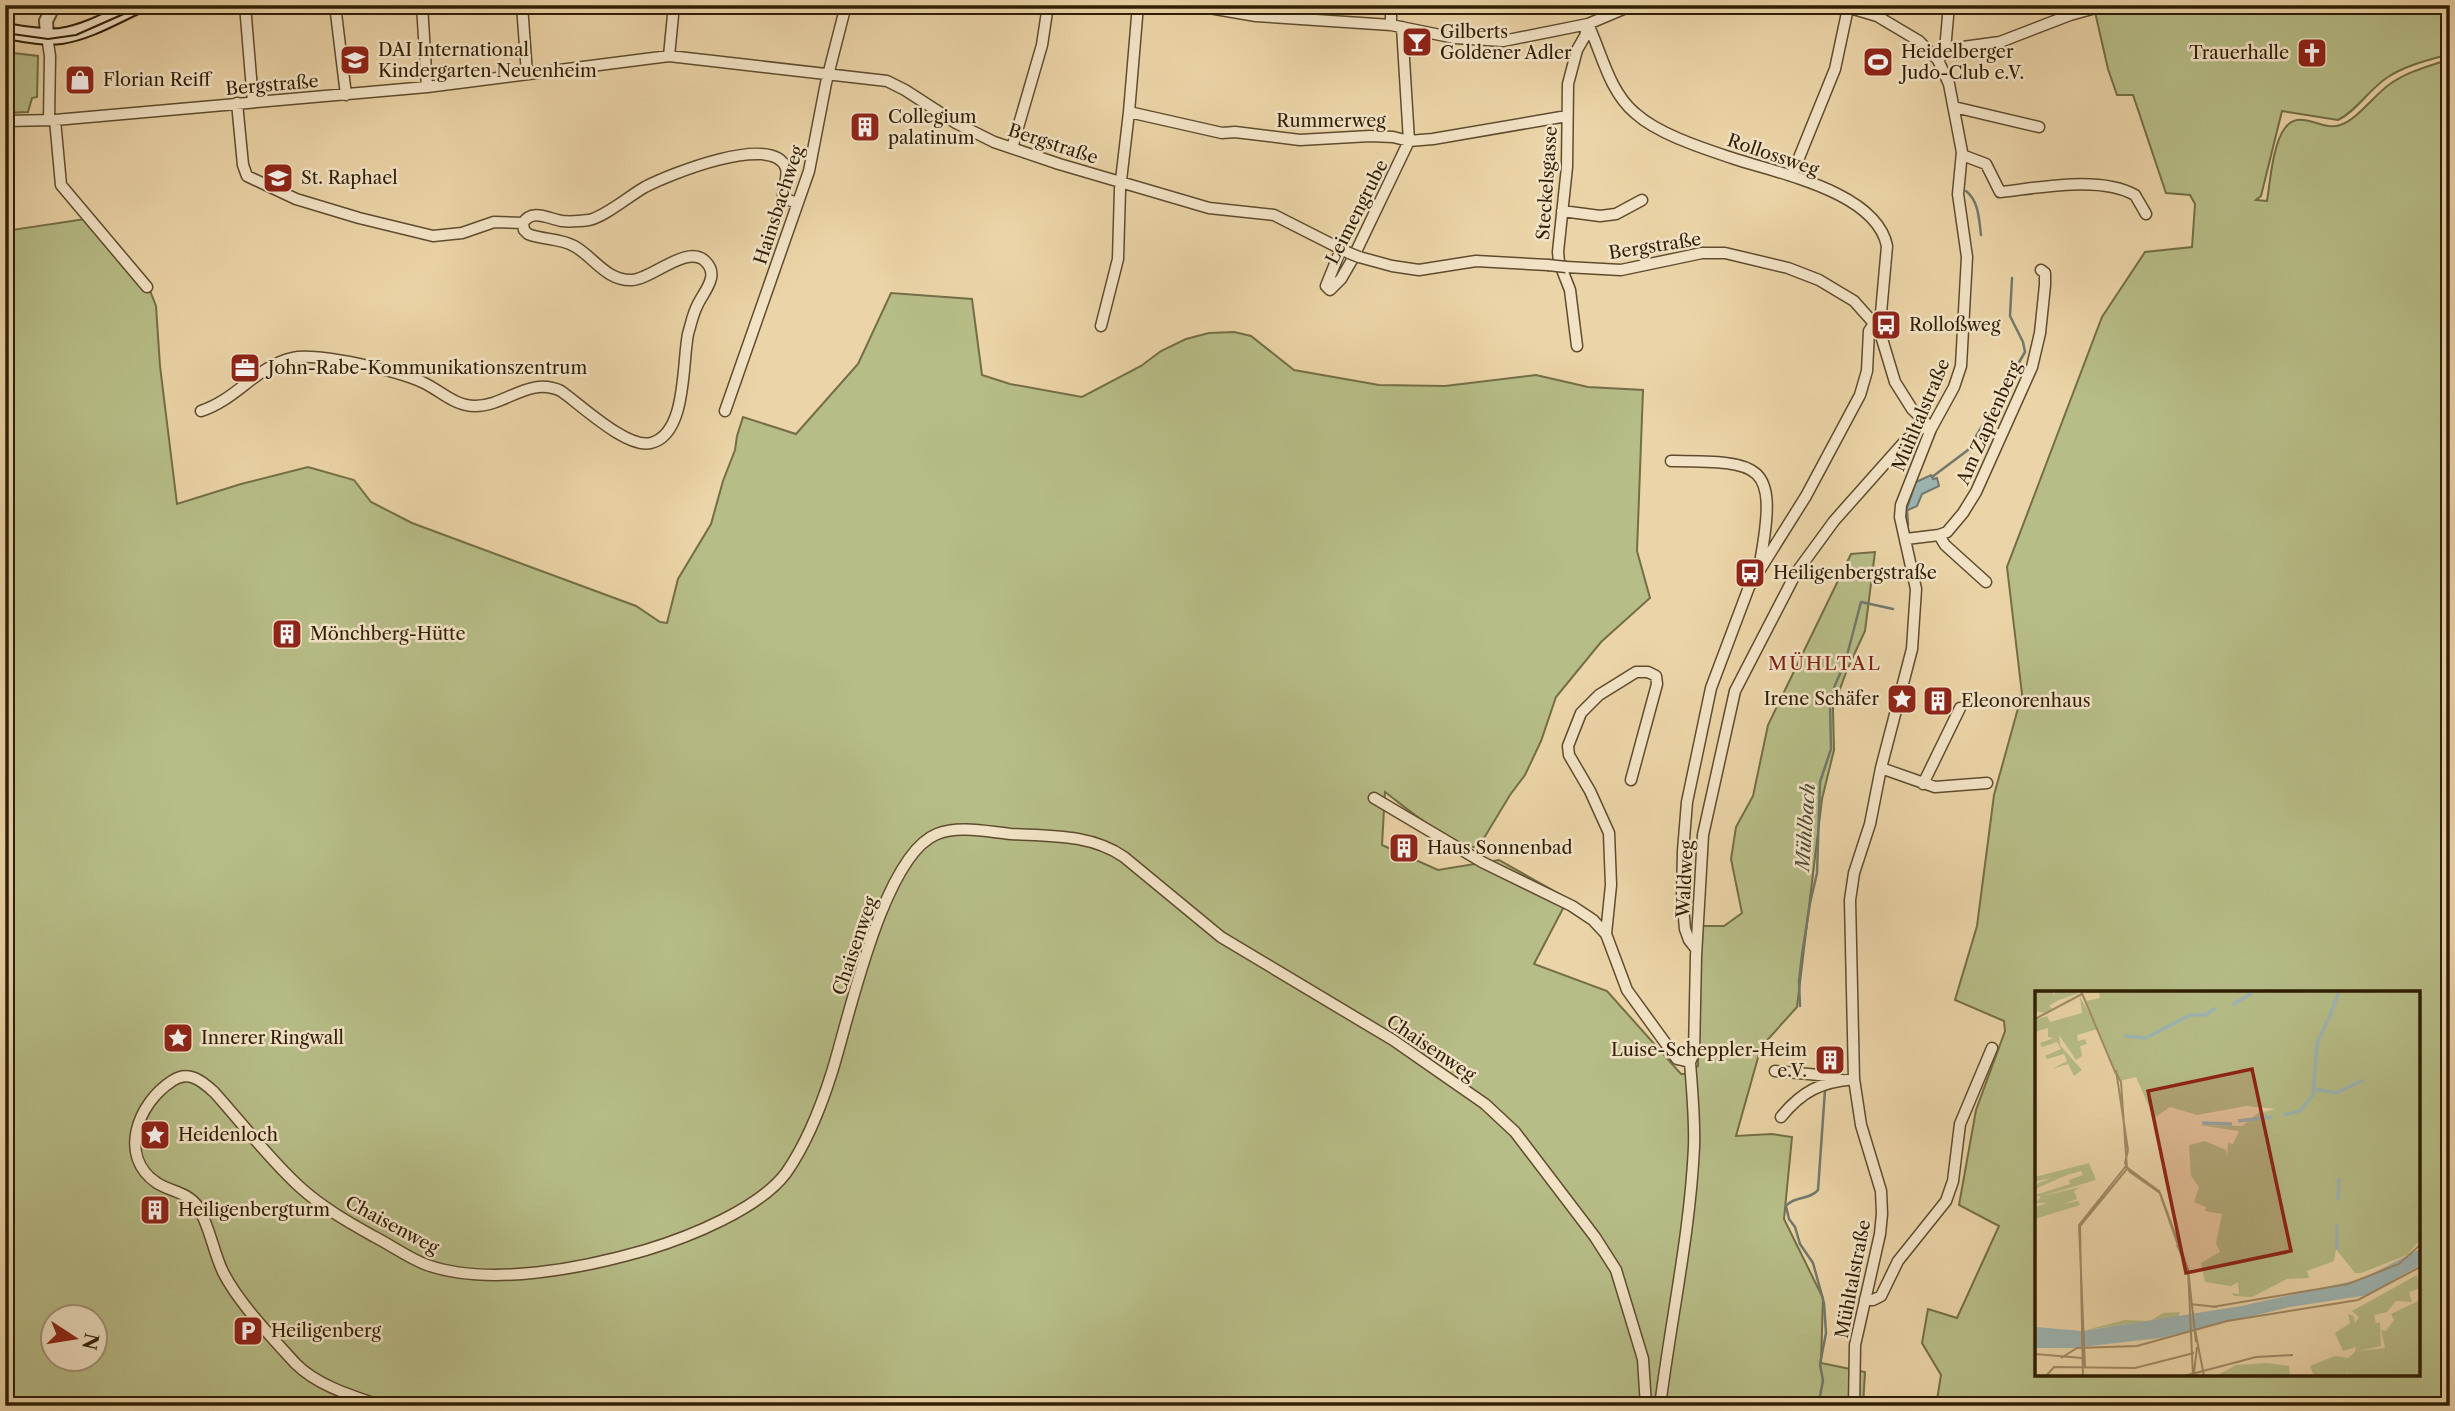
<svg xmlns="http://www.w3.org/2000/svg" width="2455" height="1411" font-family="'Libre Caslon Text',serif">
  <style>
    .green { fill: #b7bd87; stroke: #746e46; stroke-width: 2; fill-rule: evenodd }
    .water { fill: #9db5b3; stroke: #71796d; stroke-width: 2 }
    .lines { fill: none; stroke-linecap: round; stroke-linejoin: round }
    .stream { stroke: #71796d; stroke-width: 2.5 }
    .minor-casing { stroke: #5f4c2e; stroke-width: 13 }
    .tertiary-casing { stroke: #5f4c2e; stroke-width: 16 }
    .secondary-casing { stroke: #301e05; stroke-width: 18 }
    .minor { stroke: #f2e3c6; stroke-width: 10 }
    .tertiary { stroke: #f2e3c6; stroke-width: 12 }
    .secondary { stroke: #f2e3c6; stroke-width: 14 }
    .tram { stroke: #301e05; stroke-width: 2 }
    .minor-bridge-casing { stroke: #5f4c2e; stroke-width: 13; stroke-linecap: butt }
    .minor-bridge { stroke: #f2e3c6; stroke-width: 10 }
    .labels { text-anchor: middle; stroke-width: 5; stroke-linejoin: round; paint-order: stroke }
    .poi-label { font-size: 18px; fill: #301e05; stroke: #f2e3c6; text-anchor: start }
    .street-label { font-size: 18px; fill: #301e05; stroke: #f2e3c6 }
    .neighbourhood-label { font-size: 19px; letter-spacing: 2px; fill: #7a1f14; stroke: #f2e3c6 }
    .water-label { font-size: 19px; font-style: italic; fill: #514b39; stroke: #f2e3c6 }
    .inset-river { fill: none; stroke: #9db5b3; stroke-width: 3.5 }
    .inset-road { fill: none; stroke: #a08b66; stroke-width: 2 }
    .view { fill: #8f2418; fill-opacity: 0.15; stroke: #8f2418; stroke-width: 3.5 }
    .inset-edge { fill: none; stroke: #301e05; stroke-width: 3.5 }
  </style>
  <rect width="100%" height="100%" fill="#ebd4a7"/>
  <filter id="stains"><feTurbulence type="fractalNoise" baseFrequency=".00286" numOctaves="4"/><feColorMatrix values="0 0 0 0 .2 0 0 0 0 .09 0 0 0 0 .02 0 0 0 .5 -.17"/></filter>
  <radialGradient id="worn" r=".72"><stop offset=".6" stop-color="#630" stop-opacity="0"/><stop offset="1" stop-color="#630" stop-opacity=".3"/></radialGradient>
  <path class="green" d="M 2121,5 L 2450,5 L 2450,54 C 2429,60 2406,65 2388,77 C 2369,89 2358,110 2338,120 L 2282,111 L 2261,196 L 2256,200 L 2267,201 C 2270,182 2273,143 2285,128 C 2300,108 2322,132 2340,125 C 2357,120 2375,94 2390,84 C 2408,71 2430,66 2450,59 L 2450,1406 L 1936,1406 L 1941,1375 L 1922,1343 L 1928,1309 L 1957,1318 L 1999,1226 L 1959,1205 L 1976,1110 L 2005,1031 L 2004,1021 L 1955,1000 L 1977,926 L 1994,795 L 2022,694 L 2007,567 L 2102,317 L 2145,252 L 2192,247 L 2195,204 L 2190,195 L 2166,193 L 2133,95 L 2117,95 L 2108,69 L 2095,12 ZM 2037,993 L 2418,993 L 2418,1374 L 2037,1374 Z
    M 5,52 L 38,56 L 37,97 L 32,98 L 28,112 L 5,113 Z
    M 85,219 L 147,283 L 156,306 L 160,366 L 177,504 L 241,484 L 308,467 L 354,480 L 371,502 L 412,523 L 636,606 L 660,622 L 667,623 L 678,579 L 711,524 L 723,481 L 735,450 L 737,436 L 743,417 L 796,434 L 858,364 L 891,293 L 972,299 L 982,375 L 1010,384 L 1082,397 L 1141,366 L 1161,351 L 1186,339 L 1209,333 L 1234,332 L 1251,336 L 1294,370 L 1379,385 L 1445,386 L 1536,375 L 1588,387 L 1643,390 L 1637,551 L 1650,598 L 1601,642 L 1556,697 L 1541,741 L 1525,775 L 1510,795 L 1478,848 C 1447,843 1410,811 1385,792 L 1382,845 L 1438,870 L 1499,860 L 1568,899 L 1534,964 L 1607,991 L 1681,1074 L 1689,1074 L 1698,1066 L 1701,926 L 1724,926 L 1742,913 L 1731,859 L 1736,827 L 1753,796 L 1768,725 L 1851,554 L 1875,552 L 1865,631 L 1847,670 L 1833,708 L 1834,750 L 1822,799 L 1797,1007 L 1761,1047 L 1736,1136 L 1772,1134 L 1792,1137 L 1784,1219 L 1823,1298 L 1821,1363 L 1865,1372 L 1863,1406 L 5,1406 L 5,231 ZM 52,1316 L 94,1316 L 94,1358 L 52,1358 Z"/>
  <path class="water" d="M 1931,475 L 1933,479 L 1937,478 L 1939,486 L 1922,494 L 1917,506 L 1906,511 L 1916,482 Z"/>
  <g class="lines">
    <path class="stream" d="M 1966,191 C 1979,201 1979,220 1981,235
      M 1932,477 L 1968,450 L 1982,426 L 2002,411 L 2007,383 L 2025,352 L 2023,342 L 2010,316 L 2012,278
      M 1907,510 L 1908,525
      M 1800,1006 L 1799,981 L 1802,955 L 1810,903 L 1817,873 L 1820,782 L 1831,749 L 1830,703 L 1835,685 L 1845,663 L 1861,602 L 1893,609
      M 1818,1406 L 1823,1381 L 1820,1364 L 1826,1333 L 1824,1303 L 1813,1263 L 1800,1244 L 1795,1227 L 1789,1219 L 1786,1206 C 1794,1196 1810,1200 1818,1190 L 1825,1090"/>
    <g class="minor-casing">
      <path id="minor" d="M 245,5 L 253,102
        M 335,5 L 346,95
        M 422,5 L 427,87
        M 522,5 L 527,74
        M 1192,5 L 1256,16 L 1391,25 L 1455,38 L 1503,41 L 1588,24 L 1633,5
        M 1391,5 L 1391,25
        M 1840,5 L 1877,16 L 1919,41 L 1938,60 L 1949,84 L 1962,152 L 1958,194 L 1967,257 L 1961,366 L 1954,387 L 1931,429 L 1901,505 L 1900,517 L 1916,589 L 1912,649 L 1881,768 L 1870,824 L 1854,873 L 1850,900 L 1854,1079 L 1861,1125 L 1881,1191 L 1882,1214 L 1880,1234 L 1855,1345 L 1854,1406
        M 1588,24 C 1602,54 1609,91 1635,113 C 1658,134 1702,148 1732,158 C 1776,173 1876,191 1887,246 L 1881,313 L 1869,331 L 1867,371 L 1860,395 L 1806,496 L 1749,587 L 1711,688 L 1687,802 L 1683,851 L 1682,896 L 1685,929 L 1689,940 L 1696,949
        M 47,36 L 50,56 L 49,120
        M 1945,50 L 1949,5
        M 669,56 L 674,5
        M 1938,60 L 1948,49 L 2000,42 L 2070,15 L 2106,5
        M 237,103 L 243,165 L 247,176 L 296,199 L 359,218 L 433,236 L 462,233 L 494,222 L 523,223
        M 1954,107 L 2039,127
        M 1129,112 L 1222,133 L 1235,132 L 1300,140 L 1370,136 L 1393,137 L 1409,141 L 1433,139 L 1567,116
        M 55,120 L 61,185 L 147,287
        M 5,121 L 55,120 L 427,87 L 669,56 L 887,81 L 905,90 L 956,123 L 994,142 L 1059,164 L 1209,208 L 1274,215 L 1349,253
        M 1012,148 L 1042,45 L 1048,5
        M 1962,155 L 1986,164 L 2000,192 C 2039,188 2100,175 2135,195 L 2146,214
        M 1792,175 L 1835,69 L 1848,8
        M 1562,211 L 1600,216 L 1616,214 L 1642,200
        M 523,223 C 532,208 549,219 562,221 C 570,222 581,221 589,220 C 606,216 629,196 645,187 C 668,175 773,132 786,168 C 788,177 784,187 783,195 L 786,199 L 797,203
        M 1341,249 L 1326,286 L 1330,290 L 1341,279 L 1352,260 L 1409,141 L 1402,27
        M 1359,257 L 1392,266 L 1419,270 L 1476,261 L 1548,265
        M 1566,267 L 1621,270 L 1702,253 L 1725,253 L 1788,268 L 1819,280 L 1854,301 L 1879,329 L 1895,382 L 1912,409 L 1931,428
        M 1101,326 L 1118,259 L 1120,189 L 1129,112 L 1138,5
        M 1577,346 L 1570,290 L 1559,262 L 1558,252 L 1567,167 L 1568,84 L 1577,50 L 1585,36 L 1588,25
        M 201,411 C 236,400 257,366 292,358 C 317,352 398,371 422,382 C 440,390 454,406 475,406 C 506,406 529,376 561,391 C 581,405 627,449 651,443 C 687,434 682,364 688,334 C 691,324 693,313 698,304 C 705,290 720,275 705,261 C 687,244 652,279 632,280 C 606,281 594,257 574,246 C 560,238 542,240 528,234 L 524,230 L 523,223
        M 725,411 L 809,171 L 826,83 L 846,5
        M 1671,461 C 1760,462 1778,461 1761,557 L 1762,564
        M 1939,535 L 1945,545 L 1986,582
        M 1906,539 L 1939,535 L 1947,532 L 1963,513 L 1976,492 L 2032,367 L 2040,333 L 2045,285 L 2045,273 L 2041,270
        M 1881,768 L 1935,787 L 1987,783
        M 1923,784 L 1960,708
        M 1374,798 L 1482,862 L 1572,906 L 1593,920 L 1606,934 L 1627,990 L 1677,1059 L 1690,1062
        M 1606,934 L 1611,885 L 1609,833 L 1590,791 L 1569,755 L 1568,746 L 1581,713 L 1599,695 L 1636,672 L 1648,672 L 1656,676 L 1657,684 L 1631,780
        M 1775,1071 L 1830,1076 L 1841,1080
        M 1781,1117 C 1802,1091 1821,1082 1854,1079
        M 1865,1299 L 1873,1300 L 1881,1296 L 1898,1261 L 1946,1201 L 1953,1181 L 1960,1124 L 1992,1048
        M 382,1406 C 353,1396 318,1386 296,1364 C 273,1339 238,1302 223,1272 C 213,1251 210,1227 198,1207 C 188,1192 171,1192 157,1183 C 117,1156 138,1103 172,1081 C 188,1070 201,1080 214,1092 C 242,1123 269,1159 301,1188 C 322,1207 348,1222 373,1236 C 391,1245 408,1258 427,1265 C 490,1287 584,1268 646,1250 C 689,1237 759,1209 786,1173 C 807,1143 821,1107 832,1072 C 849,1018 883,855 937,834 C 959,825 989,832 1011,834 C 1050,836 1091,834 1124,857 L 1221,937 L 1393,1040 L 1485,1104 L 1515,1132 L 1595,1237 L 1616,1270 L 1643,1359 L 1646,1406
        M 1660,1406 C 1671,1319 1690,1234 1694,1147 C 1695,1119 1692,1090 1690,1062 L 1694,1053 L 1696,956 L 1703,835 L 1735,691 L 1796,573 L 1834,521 L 1905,441 L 1927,424"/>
    </g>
    <g class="tertiary-casing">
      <path id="tertiary" d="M 47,36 L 46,21 L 54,5"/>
    </g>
    <g class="secondary-casing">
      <path id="secondary" d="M 5,31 C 23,34 43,38 61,36 C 88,32 115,16 139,5"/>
    </g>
    <use href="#minor" class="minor"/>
    <use href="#tertiary" class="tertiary"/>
    <use href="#secondary" class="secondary"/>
    <path class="tram" d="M 5,33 L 48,39 L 76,35 L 144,5"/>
    <g class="minor-bridge-casing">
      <path id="minor-bridge" d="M 1349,253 L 1359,257
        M 1548,265 L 1566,267"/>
    </g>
    <use href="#minor-bridge" class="minor-bridge"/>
  </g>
  <defs>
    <g id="bar-square" transform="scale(1.575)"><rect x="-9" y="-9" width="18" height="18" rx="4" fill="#8f2418" stroke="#f2e3c6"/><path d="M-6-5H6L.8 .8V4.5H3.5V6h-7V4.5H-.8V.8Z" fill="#fff"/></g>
    <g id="church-square" transform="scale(1.575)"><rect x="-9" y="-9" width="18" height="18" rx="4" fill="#8f2418" stroke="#f2e3c6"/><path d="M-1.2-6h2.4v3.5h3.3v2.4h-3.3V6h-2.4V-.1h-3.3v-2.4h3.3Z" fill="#fff"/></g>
    <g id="school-square" transform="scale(1.575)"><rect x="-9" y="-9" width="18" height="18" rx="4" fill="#8f2418" stroke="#f2e3c6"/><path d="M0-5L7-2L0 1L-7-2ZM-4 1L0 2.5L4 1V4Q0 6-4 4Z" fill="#fff"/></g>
    <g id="stadium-square" transform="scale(1.575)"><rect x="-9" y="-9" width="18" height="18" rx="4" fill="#8f2418" stroke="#f2e3c6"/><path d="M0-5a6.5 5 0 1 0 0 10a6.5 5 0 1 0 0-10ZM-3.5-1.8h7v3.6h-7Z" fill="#fff"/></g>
    <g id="shop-square" transform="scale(1.575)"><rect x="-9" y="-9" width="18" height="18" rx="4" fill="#8f2418" stroke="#f2e3c6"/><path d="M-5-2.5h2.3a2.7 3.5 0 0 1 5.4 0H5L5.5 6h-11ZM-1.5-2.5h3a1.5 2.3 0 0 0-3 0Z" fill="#fff"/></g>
    <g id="building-square" transform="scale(1.575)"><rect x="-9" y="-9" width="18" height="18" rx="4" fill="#8f2418" stroke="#f2e3c6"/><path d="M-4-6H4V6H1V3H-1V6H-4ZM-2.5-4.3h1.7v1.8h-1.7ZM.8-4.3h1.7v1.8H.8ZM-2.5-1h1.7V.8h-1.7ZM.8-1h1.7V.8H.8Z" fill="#fff"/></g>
    <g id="bus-square" transform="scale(1.575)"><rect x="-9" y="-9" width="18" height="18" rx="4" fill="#8f2418" stroke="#f2e3c6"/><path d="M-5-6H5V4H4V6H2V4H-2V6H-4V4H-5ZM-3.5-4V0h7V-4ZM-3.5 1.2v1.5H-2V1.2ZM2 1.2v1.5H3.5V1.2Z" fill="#fff"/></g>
    <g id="office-square" transform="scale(1.575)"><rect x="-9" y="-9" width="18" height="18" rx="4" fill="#8f2418" stroke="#f2e3c6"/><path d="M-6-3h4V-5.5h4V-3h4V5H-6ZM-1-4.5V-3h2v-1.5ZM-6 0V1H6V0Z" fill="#fff"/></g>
    <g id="sight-square" transform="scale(1.575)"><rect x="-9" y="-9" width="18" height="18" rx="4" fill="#8f2418" stroke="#f2e3c6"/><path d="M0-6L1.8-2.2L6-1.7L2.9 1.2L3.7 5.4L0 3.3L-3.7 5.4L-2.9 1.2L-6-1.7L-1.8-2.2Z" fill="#fff"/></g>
    <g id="parking-square" transform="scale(1.575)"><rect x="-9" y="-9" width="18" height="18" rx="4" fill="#8f2418" stroke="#f2e3c6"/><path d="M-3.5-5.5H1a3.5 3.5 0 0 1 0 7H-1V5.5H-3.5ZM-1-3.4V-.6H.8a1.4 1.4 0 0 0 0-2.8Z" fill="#fff"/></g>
  </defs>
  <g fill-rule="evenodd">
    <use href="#bar-square" x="1417" y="42"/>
    <use href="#church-square" x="2312" y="53"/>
    <use href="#school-square" x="355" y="60"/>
    <use href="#stadium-square" x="1878" y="62"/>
    <use href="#shop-square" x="80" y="80"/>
    <use href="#building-square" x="865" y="127"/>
    <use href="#school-square" x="278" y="178"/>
    <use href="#bus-square" x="1886" y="325"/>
    <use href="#office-square" x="245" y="368"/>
    <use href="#bus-square" x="1750" y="573"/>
    <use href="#building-square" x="287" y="634"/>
    <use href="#sight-square" x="1902" y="699"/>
    <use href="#building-square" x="1938" y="701"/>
    <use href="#building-square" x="1404" y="848"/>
    <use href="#sight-square" x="178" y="1038"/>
    <use href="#building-square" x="1830" y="1060"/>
    <use href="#sight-square" x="155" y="1135"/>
    <use href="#building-square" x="155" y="1210"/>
    <use href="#parking-square" x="248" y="1331"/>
  </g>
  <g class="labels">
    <g class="poi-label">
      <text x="1440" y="38">Gilberts<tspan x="1440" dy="21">Goldener Adler</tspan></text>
      <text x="378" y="56">DAI International<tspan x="378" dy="21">Kindergarten Neuenheim</tspan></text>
      <text x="1901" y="58">Heidelberger<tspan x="1901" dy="21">Judo-Club e.V.</tspan></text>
      <text x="2289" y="59" text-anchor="end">Trauerhalle</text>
      <text x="103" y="86">Florian Reiff</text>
      <text x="888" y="123">Collegium<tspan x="888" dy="21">palatinum</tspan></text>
      <text x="301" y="184">St. Raphael</text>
      <text x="1909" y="331">Rolloßweg</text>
      <text x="268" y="374">John-Rabe-Kommunikationszentrum</text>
      <text x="1773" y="579">Heiligenbergstraße</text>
      <text x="310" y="640">Mönchberg-Hütte</text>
      <text x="1879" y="705" text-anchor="end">Irene Schäfer</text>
      <text x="1961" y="707">Eleonorenhaus</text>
      <text x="1427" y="854">Haus Sonnenbad</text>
      <text x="201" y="1044">Innerer Ringwall</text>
      <text x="1807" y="1056" text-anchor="end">Luise-Scheppler-Heim<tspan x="1807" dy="21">e.V.</tspan></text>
      <text x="178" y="1141">Heidenloch</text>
      <text x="178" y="1216">Heiligenbergturm</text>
      <text x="271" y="1337">Heiligenberg</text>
    </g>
    <g class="street-label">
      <text transform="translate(272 85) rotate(-5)" y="6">Bergstraße</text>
      <text x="1331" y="127">Rummerweg</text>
      <text transform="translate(1053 144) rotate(18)" y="6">Bergstraße</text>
      <text transform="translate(1773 155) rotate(19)" y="6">Rollossweg</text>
      <text transform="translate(1547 183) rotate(-86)" y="6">Steckelsgasse</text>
      <text transform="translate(779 205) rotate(-72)" y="6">Hainsbachweg</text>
      <text transform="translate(1357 212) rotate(-63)" y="6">Leimengrube</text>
      <text transform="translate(1655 246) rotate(-9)" y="6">Bergstraße</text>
      <text transform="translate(1921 415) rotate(-67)" y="6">Mühltalstraße</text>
      <text transform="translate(1989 423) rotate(-66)" y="6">Am Zapfenberg</text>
      <text transform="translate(1685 879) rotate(-87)" y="6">Waldweg</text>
      <text transform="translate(855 946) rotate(-71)" y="6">Chaisenweg</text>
      <text transform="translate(1431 1048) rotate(34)" y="6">Chaisenweg</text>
      <text transform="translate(392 1225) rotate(28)" y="6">Chaisenweg</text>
      <text transform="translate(1853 1279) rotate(-79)" y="6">Mühltalstraße</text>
    </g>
    <g class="neighbourhood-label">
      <text x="1825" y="670">MÜHLTAL</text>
    </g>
    <g class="water-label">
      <text transform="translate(1805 827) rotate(-86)" y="7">Mühlbach</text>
    </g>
  </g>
  <g transform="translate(2035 991)">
    <rect width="385" height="385" fill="#ebd4a7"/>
    <path d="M 0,0 L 17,0 L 19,5 L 20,0 L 44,2 L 24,9 L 14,15 L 18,18 L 14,21 L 0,27 L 10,22 L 0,20 ZM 58,0 L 385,0 L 385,249 L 372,264 L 326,282 L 320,282 L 301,258 L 299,270 L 272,280 L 274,287 L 252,288 L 217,306 L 199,305 L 197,302 L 204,303 L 203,291 L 196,295 L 170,291 L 166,272 L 185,261 L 181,252 L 187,223 L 170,220 L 171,216 L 159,211 L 164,196 L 156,185 L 154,154 L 170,150 L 191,159 L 192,166 L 193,152 L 198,153 L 204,140 L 163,134 L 207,135 L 223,122 L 241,118 L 211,115 L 162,124 L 135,116 L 119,127 L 101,86 L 85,90 L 51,10 L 65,7 L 64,2 L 48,2 ZM 45,6 L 63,38 L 42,44 L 43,50 L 50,48 L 52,53 L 45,55 L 47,65 L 41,69 L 24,44 L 25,54 L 47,79 L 39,85 L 33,73 L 17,78 L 32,70 L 29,63 L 12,68 L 10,65 L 26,58 L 22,51 L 7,56 L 5,52 L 19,47 L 13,46 L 13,37 L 0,41 L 0,29 L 12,25 L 15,31 L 47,22 ZM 54,172 L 61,189 L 7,205 L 46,196 L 39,200 L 42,208 L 28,213 L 43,210 L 45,214 L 0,228 L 0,216 L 12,212 L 0,212 L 6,206 L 0,204 L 35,193 L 34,189 L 48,184 L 46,180 L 32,184 L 0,198 L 3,192 L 17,187 L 2,190 L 0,186 ZM 382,284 L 385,297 L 374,301 L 377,311 L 361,310 L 352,321 L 339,324 L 341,332 L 345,331 L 346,355 L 323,360 L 350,357 L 346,339 L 351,340 L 359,329 L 356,323 L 385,309 L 385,385 L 313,385 L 312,381 L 311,385 L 279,385 L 275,375 L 300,365 L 313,367 L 320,361 L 321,356 L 308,360 L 300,342 L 315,332 L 313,323 L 319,325 L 320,332 L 324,326 L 317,320 ZM 145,321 L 143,326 L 51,339 L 89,329 L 115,330 L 128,322 ZM 232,372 L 254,375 L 255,385 L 181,385 L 201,374 Z" fill="#b7bd87"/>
    <path d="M 385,258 L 385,274 L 333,304 L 255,316 L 125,347 L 38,357 L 0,357 L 0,336 L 48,340 L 206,315 L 327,288 Z" fill="#9db5b3"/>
    <path class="inset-river" d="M 197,14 L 217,2M 155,24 L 170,24 L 181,17M 293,30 L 304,0M 89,45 L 112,47M 113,46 L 155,24M 279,98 L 301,102 L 329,89M 249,124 L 265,120 L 278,104 L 282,52 L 292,31M 203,130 L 237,126M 167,132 L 197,133M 303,209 L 304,187M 302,259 L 302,233"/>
    <path class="inset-road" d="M 46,0 L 81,83M 0,28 L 47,3M 81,79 L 93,159 L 90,172 L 95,181 L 125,202 L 153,278 L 161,351M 90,175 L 124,200 L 144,257M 142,254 L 153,278 L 158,385M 155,313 L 182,316M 177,316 L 313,293 L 364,273 L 385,254M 159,334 L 169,385M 0,363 L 47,367M 26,367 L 42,357 L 102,355 L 192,330 L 323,309 L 385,276M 50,377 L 44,234 L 91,175M 11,385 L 19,376 L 100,377 L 159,362M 48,385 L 45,235 L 92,178 L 86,91 L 80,80M 149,385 L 221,366 L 258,364M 153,385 L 159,382 L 162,356"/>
    <path class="view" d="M 217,78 L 256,260 L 151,282 L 113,100 Z"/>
    <rect width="385" height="385" class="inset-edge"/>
  </g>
  <rect width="2455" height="1411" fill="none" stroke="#ebd4a7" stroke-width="28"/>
  <rect x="7" y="7" width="2441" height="1397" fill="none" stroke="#301e05" stroke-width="3.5"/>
  <rect x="14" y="14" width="2427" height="1383" fill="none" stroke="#301e05" stroke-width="2"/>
  <g transform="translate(74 1338) rotate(102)"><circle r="33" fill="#f2e3c6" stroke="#a49479" stroke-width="2"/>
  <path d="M0-5L12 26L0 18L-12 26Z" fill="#8f2418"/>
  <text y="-10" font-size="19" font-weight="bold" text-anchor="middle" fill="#301e05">N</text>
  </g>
  <rect width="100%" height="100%" filter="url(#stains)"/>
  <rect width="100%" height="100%" fill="url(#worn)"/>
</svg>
